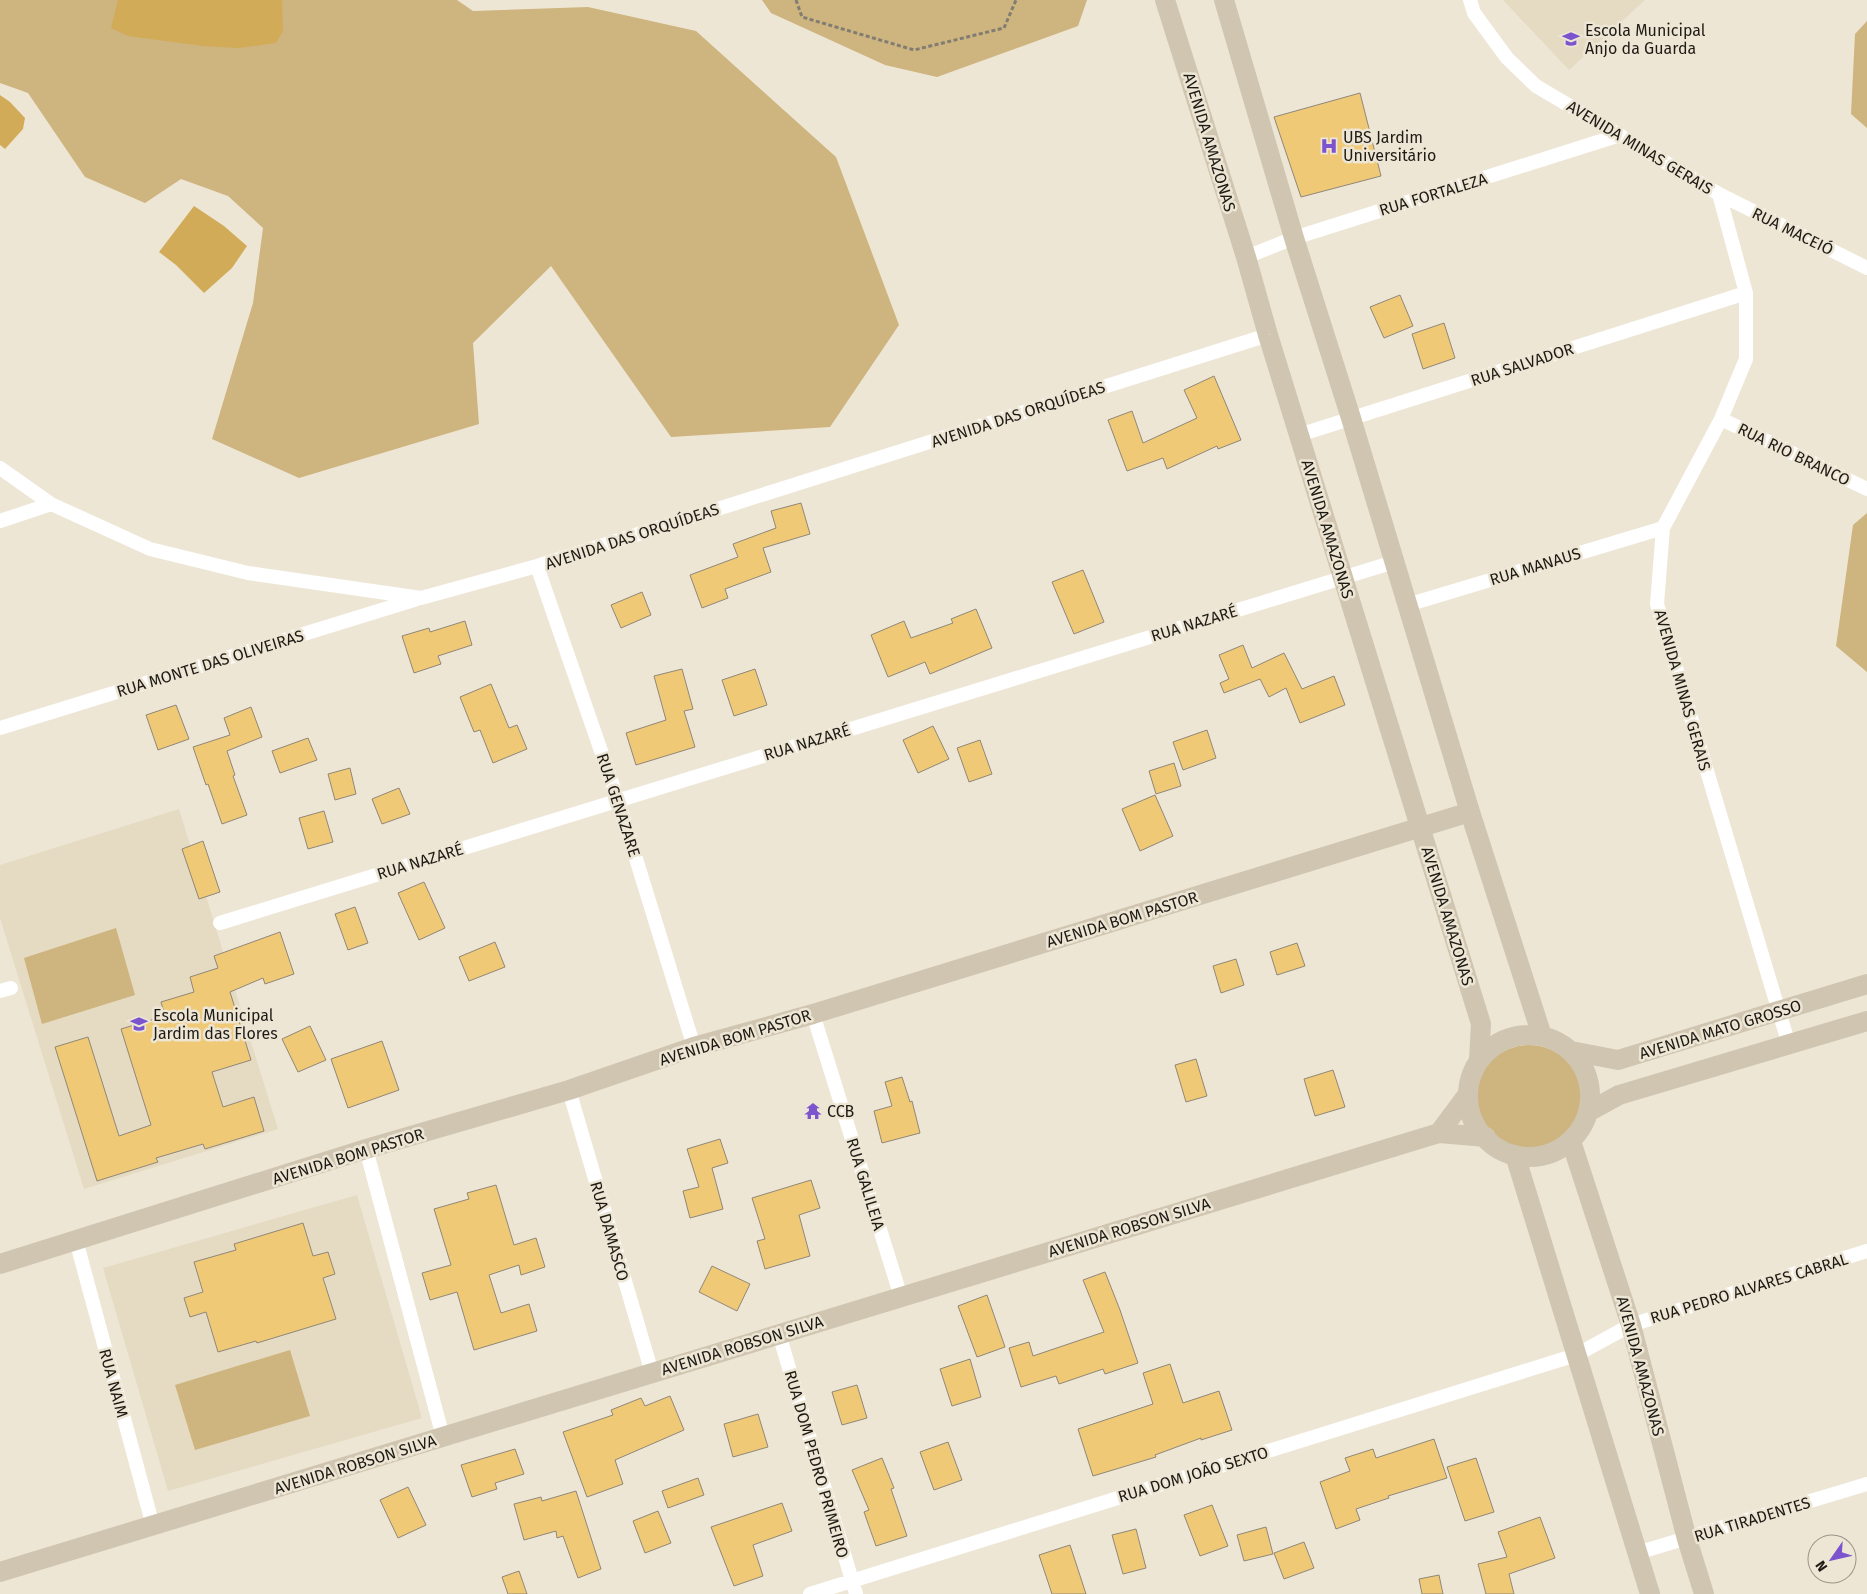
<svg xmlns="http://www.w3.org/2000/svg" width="1867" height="1594" font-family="'Fira Sans',sans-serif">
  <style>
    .built { fill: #e5dac2 }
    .green { fill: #ceb47e }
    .water { fill: #d1ab58 }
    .building { fill: #f0c976; stroke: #8f8778 }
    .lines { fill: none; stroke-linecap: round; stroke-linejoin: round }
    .path { stroke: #827d72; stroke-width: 3; stroke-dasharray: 4 2.5; stroke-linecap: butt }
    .street { stroke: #fff; stroke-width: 14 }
    .secondary { stroke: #d0c5b0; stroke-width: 20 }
    .labels { text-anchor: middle; stroke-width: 5; stroke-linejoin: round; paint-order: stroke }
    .poi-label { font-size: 16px; fill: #1e1b15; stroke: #eee6d5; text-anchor: start }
    .street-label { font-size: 16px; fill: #1e1b15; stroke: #eee6d5 }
  </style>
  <rect width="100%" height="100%" fill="#eee6d5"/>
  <path class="built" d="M 1503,0 L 1645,0 L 1569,70 Z
    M 179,809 L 278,1129 L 84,1189 L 0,918 L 0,865 Z
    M 357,1195 L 422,1418 L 168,1491 L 103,1268 Z"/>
  <path class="green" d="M 0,0 L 457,0 L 473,11 L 588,7 L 696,31 L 836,157 L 899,325 L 830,427 L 671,437 L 551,266 L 473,343 L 479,424 L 299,478 L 212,439 L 253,303 L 263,228 L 228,196 L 181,179 L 145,203 L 85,177 L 28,93 L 0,83 Z
    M 762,0 L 1087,0 L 1078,26 L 937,77 L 885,65 L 771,13 Z
    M 1867,21 L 1867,128 L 1851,114 L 1855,34 Z
    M 1867,513 L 1867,672 L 1836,646 L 1853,525 Z
    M 116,928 L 135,995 L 42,1024 L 24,958 Z
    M1476 1098a53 53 0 1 1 106 0a53 53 0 1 1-106 0Z
    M 290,1350 L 310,1416 L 195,1450 L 175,1385 Z"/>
  <path class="water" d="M 118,0 L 282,0 L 283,31 L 276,43 L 238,48 L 203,46 L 128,36 L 111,28 Z
    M 0,95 L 10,102 L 25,118 L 23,129 L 5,149 L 0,145 Z
    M 194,206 L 224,226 L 247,246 L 232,268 L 204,293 L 176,265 L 159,252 Z"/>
  <path class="building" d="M 1360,93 L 1381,176 L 1301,197 L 1274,117 Z
    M 1400,295 L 1413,326 L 1384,338 L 1370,307 Z
    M 1444,323 L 1455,358 L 1423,369 L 1412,334 Z
    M 1214,376 L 1241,440 L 1218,449 L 1217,446 L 1167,469 L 1163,458 L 1127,471 L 1108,420 L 1132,411 L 1143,443 L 1197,418 L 1184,390 Z
    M 801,503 L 810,534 L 763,548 L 771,572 L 725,589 L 728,598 L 702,608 L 690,575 L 738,557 L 733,544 L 776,528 L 771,511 Z
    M 1083,570 L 1104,622 L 1074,634 L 1052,582 Z
    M 642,592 L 651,615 L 621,628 L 611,605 Z
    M 976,609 L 992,648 L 930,674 L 925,662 L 888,677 L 871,635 L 904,621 L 911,638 L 953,623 L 951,619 Z
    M 465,621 L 472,645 L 438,656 L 441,664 L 414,673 L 402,636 L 429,628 L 430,632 Z
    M 1243,645 L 1252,668 L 1284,653 L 1302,689 L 1334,676 L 1345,705 L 1300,723 L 1286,688 L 1269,697 L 1260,679 L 1224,693 L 1220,683 L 1229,679 L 1219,655 Z
    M 682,669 L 693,709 L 684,711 L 695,747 L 636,765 L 626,733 L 666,720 L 654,676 Z
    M 755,669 L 767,705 L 734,716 L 722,680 Z
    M 491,684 L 509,728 L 517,725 L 527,749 L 493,763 L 480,730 L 474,732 L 460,697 Z
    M 176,705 L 189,739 L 158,750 L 146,715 Z
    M 251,707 L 262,737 L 227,751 L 235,775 L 233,776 L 247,815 L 222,824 L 208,784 L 206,785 L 193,747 L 230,735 L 224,718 Z
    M 933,726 L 949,759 L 918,773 L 903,740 Z
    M 1207,730 L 1216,758 L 1183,770 L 1173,742 Z
    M 308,738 L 317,760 L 280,773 L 272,751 Z
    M 980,740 L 992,774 L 969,782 L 957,748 Z
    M 1174,763 L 1181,786 L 1156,794 L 1149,771 Z
    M 350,768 L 356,794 L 335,800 L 328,774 Z
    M 399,788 L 410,814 L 382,824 L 372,799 Z
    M 1155,795 L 1173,836 L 1140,851 L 1122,809 Z
    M 324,811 L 333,842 L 308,849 L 299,818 Z
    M 203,841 L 220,892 L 199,899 L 182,849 Z
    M 424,882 L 445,928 L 419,940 L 398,893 Z
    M 355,907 L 368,943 L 348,950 L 335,914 Z
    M 280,932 L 294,974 L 265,984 L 263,978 L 230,992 L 251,1060 L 212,1072 L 223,1107 L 254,1097 L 264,1131 L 205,1149 L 203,1144 L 156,1158 L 158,1162 L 97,1181 L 55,1047 L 88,1037 L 119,1136 L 151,1125 L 121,1029 L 165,1016 L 161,1002 L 194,992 L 190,977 L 218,968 L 214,956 Z
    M 495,942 L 505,967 L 469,981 L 459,957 Z
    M 1297,943 L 1305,966 L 1277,975 L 1270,952 Z
    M 1236,959 L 1244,985 L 1221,993 L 1213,966 Z
    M 310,1026 L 326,1060 L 298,1072 L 282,1039 Z
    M 382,1041 L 399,1090 L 348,1108 L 331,1059 Z
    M 1196,1059 L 1207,1096 L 1186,1102 L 1175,1065 Z
    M 1333,1070 L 1345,1107 L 1315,1116 L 1304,1079 Z
    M 902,1077 L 910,1102 L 912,1101 L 920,1133 L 882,1143 L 874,1111 L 892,1106 L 885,1082 Z
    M 720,1139 L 728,1163 L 712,1168 L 723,1209 L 690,1218 L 683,1191 L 699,1187 L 687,1149 Z
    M 811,1180 L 820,1208 L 799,1215 L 810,1256 L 765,1269 L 757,1241 L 765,1239 L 752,1198 Z
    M 496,1185 L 514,1245 L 536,1238 L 545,1267 L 521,1275 L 519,1265 L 489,1275 L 501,1313 L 529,1304 L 537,1331 L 474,1350 L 457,1292 L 430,1300 L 422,1273 L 451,1265 L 434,1209 L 469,1199 L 467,1193 Z
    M 303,1223 L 313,1256 L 328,1252 L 335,1274 L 323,1278 L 336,1319 L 257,1343 L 256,1341 L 218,1352 L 206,1312 L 190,1317 L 184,1298 L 203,1292 L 194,1262 L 236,1250 L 234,1244 Z
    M 712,1266 L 750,1284 L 737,1311 L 699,1292 Z
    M 1105,1272 L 1120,1310 L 1138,1363 L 1105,1374 L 1103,1369 L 1059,1384 L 1056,1376 L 1021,1387 L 1009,1348 L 1029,1342 L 1033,1356 L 1104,1332 L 1083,1280 Z
    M 987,1295 L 1005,1347 L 977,1357 L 958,1306 Z
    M 970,1359 L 981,1397 L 952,1406 L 940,1369 Z
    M 1170,1364 L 1183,1403 L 1219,1391 L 1232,1430 L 1201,1440 L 1201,1438 L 1155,1455 L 1156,1457 L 1093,1476 L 1078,1429 L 1153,1404 L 1143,1373 Z
    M 857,1385 L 867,1418 L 842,1425 L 832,1392 Z
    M 670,1396 L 684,1430 L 615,1460 L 623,1484 L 587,1497 L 563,1432 L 613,1415 L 611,1410 L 641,1398 L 645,1406 Z
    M 758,1414 L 768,1447 L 733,1457 L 724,1424 Z
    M 1434,1439 L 1447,1478 L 1388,1496 L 1389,1498 L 1356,1509 L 1360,1520 L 1336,1529 L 1320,1482 L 1350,1471 L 1345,1458 L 1373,1449 L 1376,1458 Z
    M 948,1442 L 962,1480 L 934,1490 L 920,1452 Z
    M 515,1449 L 524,1474 L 495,1483 L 497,1489 L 472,1497 L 461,1465 Z
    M 882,1458 L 894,1488 L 891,1489 L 907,1536 L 876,1546 L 864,1512 L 869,1510 L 852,1470 Z
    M 1476,1458 L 1494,1512 L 1465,1521 L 1447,1467 Z
    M 698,1478 L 704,1495 L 668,1508 L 662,1491 Z
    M 408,1487 L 426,1525 L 398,1538 L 380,1500 Z
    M 576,1491 L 601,1569 L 578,1578 L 563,1536 L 557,1538 L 556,1531 L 524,1540 L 514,1504 L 541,1497 L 542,1501 Z
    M 782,1503 L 792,1531 L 753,1545 L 763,1576 L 734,1586 L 711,1527 Z
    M 1212,1505 L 1228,1546 L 1200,1556 L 1184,1515 Z
    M 658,1511 L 671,1543 L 645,1553 L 633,1521 Z
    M 1540,1517 L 1555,1558 L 1509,1574 L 1514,1594 L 1486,1594 L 1478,1564 L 1507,1557 L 1498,1532 Z
    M 1266,1527 L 1273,1554 L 1244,1561 L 1237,1535 Z
    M 1136,1529 L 1146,1568 L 1123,1574 L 1112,1535 Z
    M 1304,1542 L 1314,1568 L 1284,1579 L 1274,1553 Z
    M 1070,1545 L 1086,1594 L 1052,1594 L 1039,1555 Z
    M 519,1571 L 527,1594 L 508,1594 L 502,1577 Z
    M 1439,1575 L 1443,1594 L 1422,1594 L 1419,1579 Z"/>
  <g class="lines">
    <path class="path" d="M 796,0 L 802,17 L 914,50 L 1004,28 L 1016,0"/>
    <path class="street" d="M 1470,0 L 1474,13 L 1507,58 L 1536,86 L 1719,194 L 1867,268
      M 1719,194 L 1746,293 L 1746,359 L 1721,419 L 1663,528 L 1657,604 L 1789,1045
      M 1246,257 L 1294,238 L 1620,135
      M 1721,419 L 1867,489
      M 1299,435 L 1746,293
      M 0,468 L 51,504 L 150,549 L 248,573 L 421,598 L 537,566 L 1268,335
      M 0,521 L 51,504
      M 537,566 L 618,800 L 694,1047
      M 1407,605 L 1663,528
      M 0,728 L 417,599
      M 220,923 L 1394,562
      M 0,991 L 11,988
      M 813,1014 L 901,1297
      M 569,1090 L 652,1373
      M 366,1149 L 443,1437
      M 76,1240 L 153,1526
      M 779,1334 L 856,1594
      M 1637,1553 L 1867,1484
      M 810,1594 L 1576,1355 L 1631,1325 L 1867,1251"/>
    <path class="secondary" d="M 1165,0 L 1246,257 L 1268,335 L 1481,1024 L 1479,1059
      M 1224,0 L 1294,238 L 1351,418 L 1470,812 L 1542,1036
      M1468 1096a61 61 0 1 1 122 0a61 61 0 1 1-122 0Z
      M 1571,1051 L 1618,1060 L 1867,984
      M 1588,1112 L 1619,1095 L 1867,1021
      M 1439,1133 L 1468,1094
      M 1571,1141 L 1631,1325 L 1687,1539 L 1704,1594
      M 1515,1155 L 1650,1594
      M 0,1264 L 366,1149 L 569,1090 L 694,1047 L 813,1014 L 1470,812
      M 0,1572 L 1439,1133 L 1486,1137"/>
  </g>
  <defs>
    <g id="school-bare" transform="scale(1.35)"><path d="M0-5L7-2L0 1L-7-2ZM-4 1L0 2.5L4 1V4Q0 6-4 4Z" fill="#7c54cd" stroke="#eee6d5" stroke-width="2.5" paint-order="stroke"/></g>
    <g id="hospital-bare" transform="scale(1.35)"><path d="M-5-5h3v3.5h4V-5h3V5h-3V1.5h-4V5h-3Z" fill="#7c54cd" stroke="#eee6d5" stroke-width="2.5" paint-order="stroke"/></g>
    <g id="temple-bare" transform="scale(1.35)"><path d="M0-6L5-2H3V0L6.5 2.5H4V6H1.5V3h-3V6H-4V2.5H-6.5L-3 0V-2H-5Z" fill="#7c54cd" stroke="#eee6d5" stroke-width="2.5" paint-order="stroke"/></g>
  </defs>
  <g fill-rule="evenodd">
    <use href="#school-bare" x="1571" y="39"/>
    <use href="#hospital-bare" x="1329" y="146"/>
    <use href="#school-bare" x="139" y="1024"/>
    <use href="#temple-bare" x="813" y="1111"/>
  </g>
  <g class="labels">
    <g class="poi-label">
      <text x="1585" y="36">Escola Municipal<tspan x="1585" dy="18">Anjo da Guarda</tspan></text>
      <text x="1343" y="143">UBS Jardim<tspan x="1343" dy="18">Universitário</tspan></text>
      <text x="153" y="1021">Escola Municipal<tspan x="153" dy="18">Jardim das Flores</tspan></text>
      <text x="827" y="1117">CCB</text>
    </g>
    <g class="street-label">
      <text transform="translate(1210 142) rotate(73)" y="6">AVENIDA AMAZONAS</text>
      <text transform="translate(1640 147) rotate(31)" y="6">AVENIDA MINAS GERAIS</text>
      <text transform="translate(1433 194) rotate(-17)" y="6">RUA FORTALEZA</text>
      <text transform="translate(1793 231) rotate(26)" y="6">RUA MACEIÓ</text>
      <text transform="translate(1522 364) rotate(-18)" y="6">RUA SALVADOR</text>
      <text transform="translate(1018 414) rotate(-18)" y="6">AVENIDA DAS ORQUÍDEAS</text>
      <text transform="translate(1794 454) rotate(26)" y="6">RUA RIO BRANCO</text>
      <text transform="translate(1328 529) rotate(73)" y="6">AVENIDA AMAZONAS</text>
      <text transform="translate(632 536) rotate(-18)" y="6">AVENIDA DAS ORQUÍDEAS</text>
      <text transform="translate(1535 566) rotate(-17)" y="6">RUA MANAUS</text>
      <text transform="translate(1194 623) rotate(-17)" y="6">RUA NAZARÉ</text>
      <text transform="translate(210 663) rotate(-17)" y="6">RUA MONTE DAS OLIVEIRAS</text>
      <text transform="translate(1683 690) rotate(74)" y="6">AVENIDA MINAS GERAIS</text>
      <text transform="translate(807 742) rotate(-17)" y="6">RUA NAZARÉ</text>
      <text transform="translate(619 805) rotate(72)" y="6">RUA GENAZARE</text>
      <text transform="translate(420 861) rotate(-17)" y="6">RUA NAZARÉ</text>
      <text transform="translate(1448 916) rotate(73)" y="6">AVENIDA AMAZONAS</text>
      <text transform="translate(1122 919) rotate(-17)" y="6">AVENIDA BOM PASTOR</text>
      <text transform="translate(1720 1029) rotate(-17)" y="6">AVENIDA MATO GROSSO</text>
      <text transform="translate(735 1037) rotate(-17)" y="6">AVENIDA BOM PASTOR</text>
      <text transform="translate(348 1156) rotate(-17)" y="6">AVENIDA BOM PASTOR</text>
      <text transform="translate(866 1184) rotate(73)" y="6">RUA GALILEIA</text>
      <text transform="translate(1129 1227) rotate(-17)" y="6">AVENIDA ROBSON SILVA</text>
      <text transform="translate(610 1231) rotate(74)" y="6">RUA DAMASCO</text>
      <text transform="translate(1749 1288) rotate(-17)" y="6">RUA PEDRO ALVARES CABRAL</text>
      <text transform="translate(742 1345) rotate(-17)" y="6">AVENIDA ROBSON SILVA</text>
      <text transform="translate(1641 1366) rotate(75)" y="6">AVENIDA AMAZONAS</text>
      <text transform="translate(114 1383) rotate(75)" y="6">RUA NAIM</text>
      <text transform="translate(355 1464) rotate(-17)" y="6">AVENIDA ROBSON SILVA</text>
      <text transform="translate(817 1464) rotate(74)" y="6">RUA DOM PEDRO PRIMEIRO</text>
      <text transform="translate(1193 1474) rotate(-17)" y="6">RUA DOM JOÃO SEXTO</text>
      <text transform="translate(1752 1519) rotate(-17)" y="6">RUA TIRADENTES</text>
    </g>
  </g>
  <g transform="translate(1832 1559) rotate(236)"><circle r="24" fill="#eee6d5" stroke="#9b9588"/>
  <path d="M0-4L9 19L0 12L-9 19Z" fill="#7c54cd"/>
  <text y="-8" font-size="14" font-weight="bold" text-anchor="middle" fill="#1e1b15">N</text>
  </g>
</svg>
